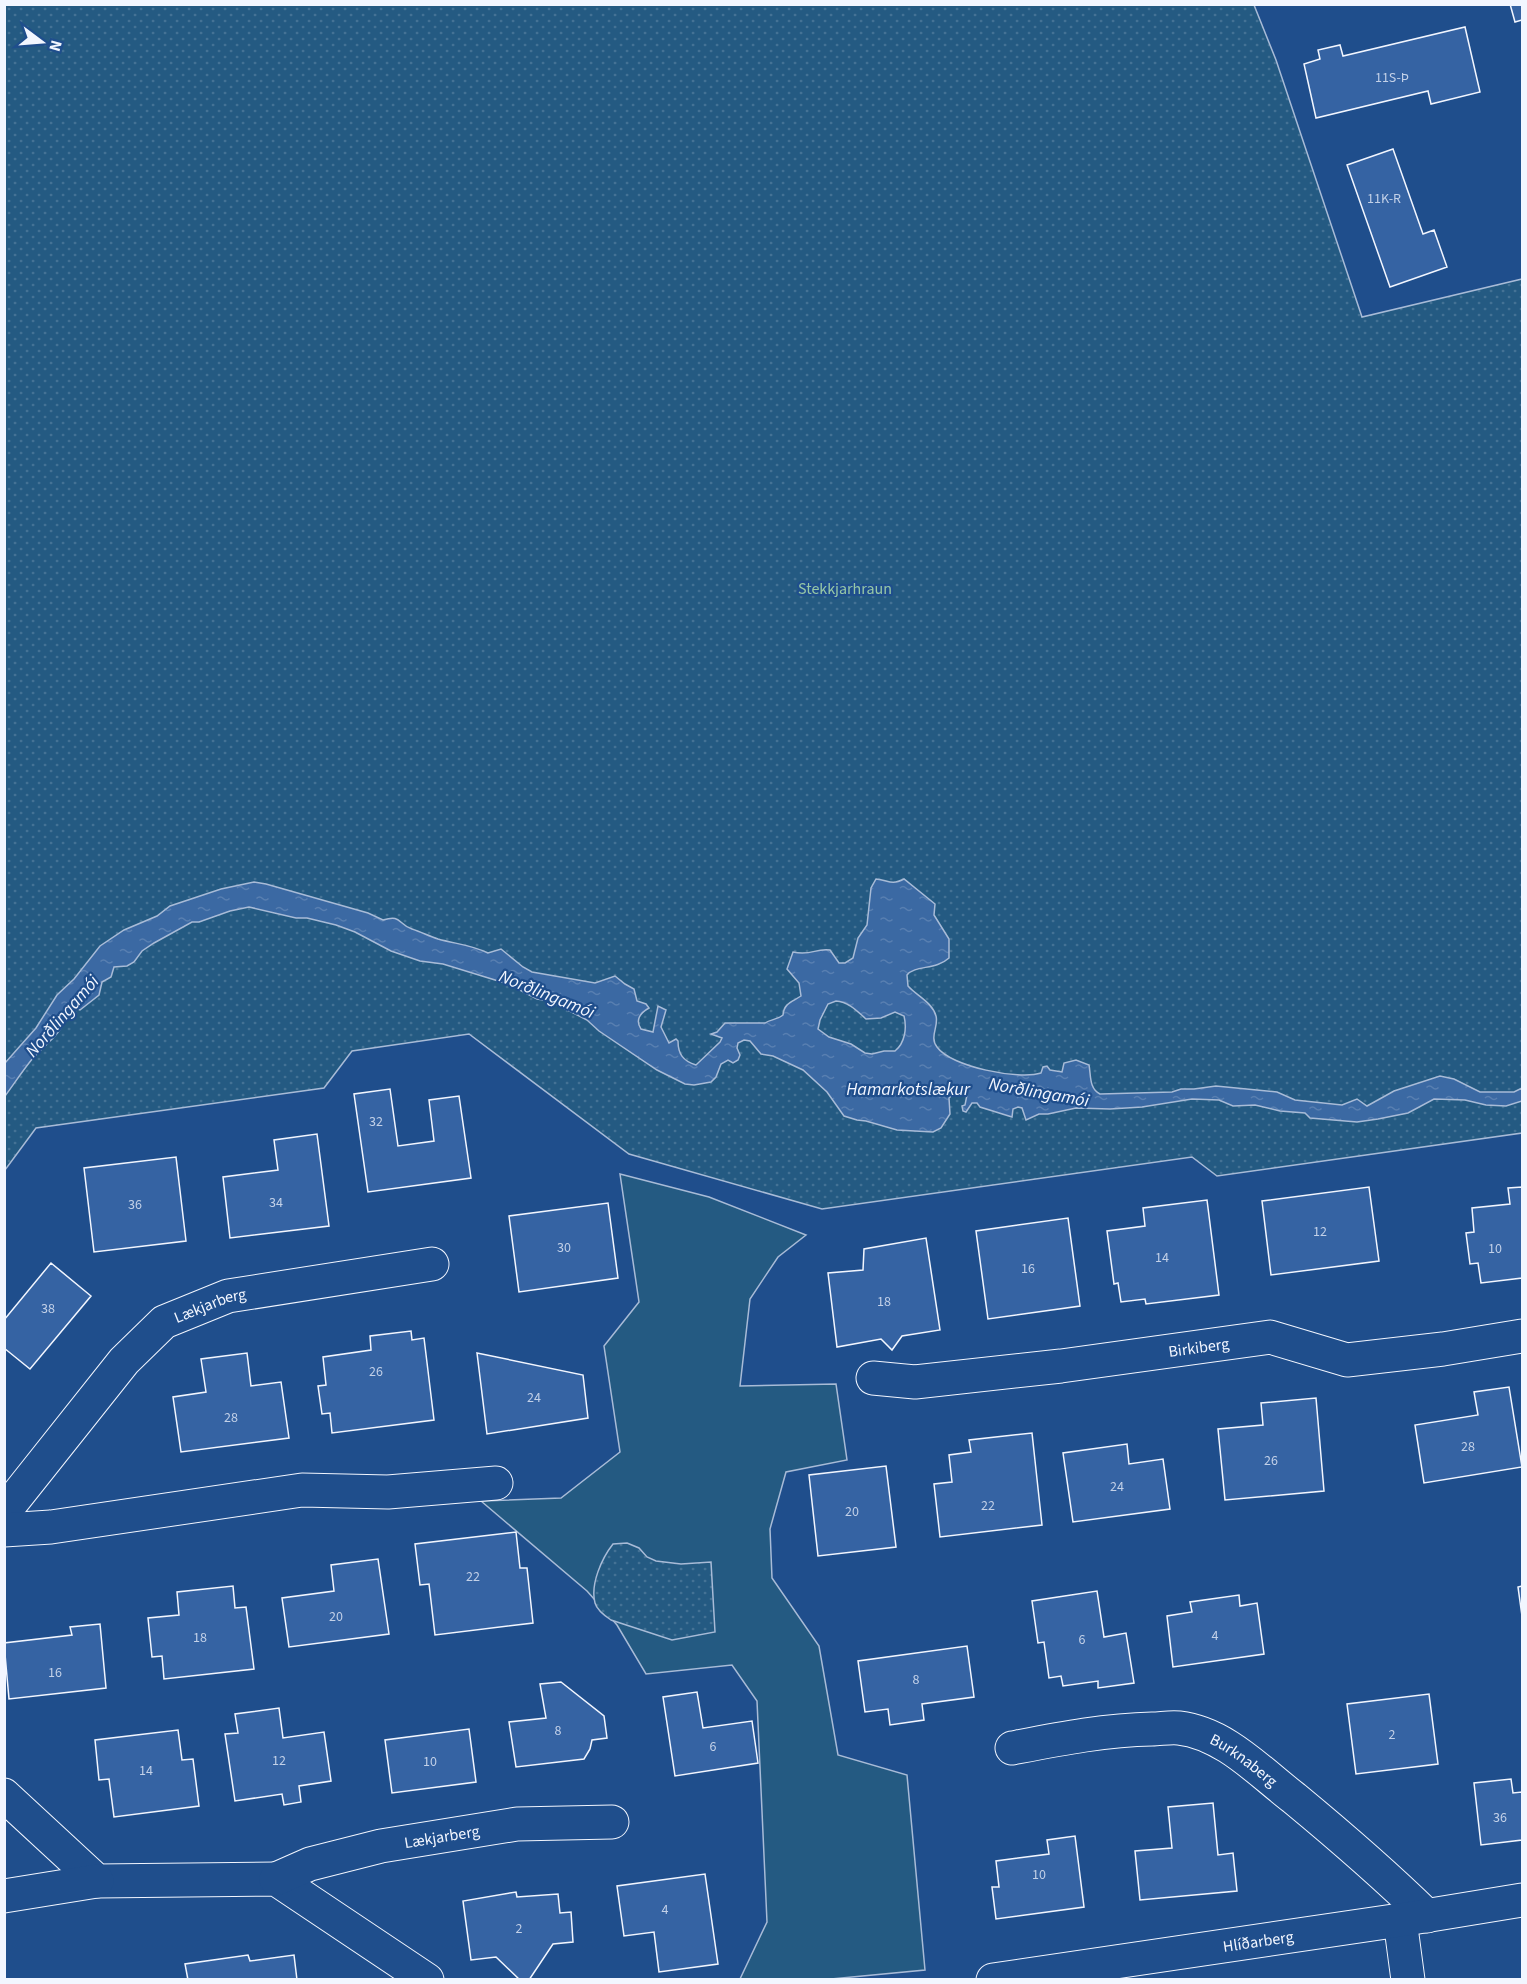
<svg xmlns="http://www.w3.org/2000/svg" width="1527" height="1984" font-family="'Source Sans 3',sans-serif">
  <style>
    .grass { fill: #245a82; stroke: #a8bbd7; stroke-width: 1.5 }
    .park { fill: url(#park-dots); stroke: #a8bbd7; stroke-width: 1.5 }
    .water { fill: url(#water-ripples); stroke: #a8bbd7; stroke-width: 1.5; fill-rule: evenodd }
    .building { fill: #3563a3; stroke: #f2f6ff; stroke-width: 1.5 }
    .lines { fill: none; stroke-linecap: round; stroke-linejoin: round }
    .minor-casing { stroke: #f2f6ff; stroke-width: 35 }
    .tertiary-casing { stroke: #f2f6ff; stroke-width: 35 }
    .minor { stroke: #1f4e8c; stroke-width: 33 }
    .tertiary { stroke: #1f4e8c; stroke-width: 33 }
    .labels { text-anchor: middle; stroke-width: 4.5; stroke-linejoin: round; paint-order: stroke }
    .number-label { font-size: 14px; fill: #c3d1e8 }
    .park-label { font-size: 16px; fill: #97c8a6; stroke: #1f4e8c }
    .street-label { font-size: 16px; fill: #f2f6ff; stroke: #1f4e8c }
    .water-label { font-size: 18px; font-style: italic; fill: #f2f6ff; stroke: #1f4e8c }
  </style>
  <defs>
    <pattern id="park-dots" width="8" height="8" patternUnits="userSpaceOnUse" patternTransform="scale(1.5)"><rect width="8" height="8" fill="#245a82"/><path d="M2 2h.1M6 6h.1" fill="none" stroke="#447295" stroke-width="1.8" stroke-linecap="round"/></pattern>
    <pattern id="water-ripples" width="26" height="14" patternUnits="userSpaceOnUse" patternTransform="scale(1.5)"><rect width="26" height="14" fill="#3b69a3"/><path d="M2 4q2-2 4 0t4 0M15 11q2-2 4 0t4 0" fill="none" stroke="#587fb1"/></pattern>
  </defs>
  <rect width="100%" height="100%" fill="#1f4e8c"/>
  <path class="grass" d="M 620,1174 L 709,1197 L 806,1235 L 778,1257 L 750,1299 L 740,1386 L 836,1384 L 847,1460 L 786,1472 L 770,1529 L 772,1578 L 819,1646 L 838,1755 L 907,1775 L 925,1970 L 831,1979 L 740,1979 L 767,1922 L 757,1701 L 732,1665 L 646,1674 L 617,1625 L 587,1591 L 481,1501 L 561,1498 L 620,1452 L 604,1346 L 639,1302 Z"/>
  <path class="park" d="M 5,5 L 1254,5 L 1276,60 L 1362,317 L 1522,279 L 1522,1133 L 1217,1176 L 1192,1157 L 822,1209 L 629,1154 L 469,1034 L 352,1051 L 324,1088 L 36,1128 L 5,1170 Z
    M 627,1543 L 639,1548 L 647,1557 L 656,1561 L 681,1564 L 711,1562 L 715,1632 L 672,1640 L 611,1620 C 605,1616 597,1610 595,1603 C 590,1584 602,1558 613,1544 Z"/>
  <path class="water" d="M 876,879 C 889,880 890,886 904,879 L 935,904 L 934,915 L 949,939 L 949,958 C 936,970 915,965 907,975 L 908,986 C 917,996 932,1002 936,1016 C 939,1026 929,1037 937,1047 C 951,1067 1019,1080 1041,1073 L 1043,1067 L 1047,1066 L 1050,1070 L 1062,1072 L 1064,1063 L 1076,1060 L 1089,1065 C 1091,1075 1089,1089 1100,1094 L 1172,1092 L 1181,1089 L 1194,1089 L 1216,1086 L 1277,1092 L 1295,1100 L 1342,1105 L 1357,1099 L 1367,1106 L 1394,1091 L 1440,1076 L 1454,1079 L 1480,1092 L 1514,1092 L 1522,1088 L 1522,1101 L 1506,1106 L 1486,1105 L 1465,1100 L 1434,1099 L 1408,1113 L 1378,1119 L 1357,1122 L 1310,1118 L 1305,1113 L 1280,1111 L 1255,1105 L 1233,1106 L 1219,1100 L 1192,1099 L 1142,1107 L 1110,1109 L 1076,1108 L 1048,1114 L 1039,1114 L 1026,1120 L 1022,1108 L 1018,1107 L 1013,1109 L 1012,1117 L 980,1107 L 977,1103 L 972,1103 L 966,1112 L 963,1111 L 962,1106 L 965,1105 L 967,1095 L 965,1092 L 957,1091 L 949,1098 L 950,1114 L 941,1128 L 933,1132 L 897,1130 L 866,1121 L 857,1120 L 844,1116 L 827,1092 L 803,1070 L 773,1056 L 761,1054 L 750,1041 L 744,1040 L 738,1043 L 737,1048 L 740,1055 L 738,1060 L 733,1063 L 728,1060 L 721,1064 L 716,1077 L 711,1082 L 694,1085 L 685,1084 L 657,1070 L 599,1031 L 587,1020 L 550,1001 L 537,999 L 508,984 L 443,964 L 420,961 L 391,951 L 355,932 L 336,925 L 307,918 L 296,918 L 249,907 L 230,911 L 199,922 L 192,922 L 154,943 L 142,951 L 134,962 L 127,966 L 114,967 L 111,977 L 102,982 L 99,995 L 80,1010 L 75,1008 L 67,1013 C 64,1032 46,1044 33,1058 C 23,1070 14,1084 5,1096 L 5,1063 L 36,1028 L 57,995 L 74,979 L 100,946 L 124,930 L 157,916 L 170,906 L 221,889 L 254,882 L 266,884 L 368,913 L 383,920 C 402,914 397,924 412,929 C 421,932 429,936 438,939 C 456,944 472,945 488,953 L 501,949 L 523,967 L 532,972 L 595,983 L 615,976 L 625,984 L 634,989 L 637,1001 L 646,1004 L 649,1008 C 640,1013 635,1020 641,1029 L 653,1032 L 658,1006 L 666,1010 L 661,1027 L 669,1043 L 676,1039 L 678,1041 C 678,1054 683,1061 696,1065 L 720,1042 L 722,1038 L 711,1034 L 717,1032 L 725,1023 L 765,1023 C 771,1019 777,1020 783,1015 C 784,1003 792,1002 801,996 L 799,983 L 787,969 L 793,952 C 812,956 815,948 830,950 L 839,963 L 845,963 L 853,958 L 858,938 L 867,925 L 871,888 ZM 836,1001 C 849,1002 857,1011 866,1019 L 881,1018 L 895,1012 L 904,1016 C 907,1028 905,1043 895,1051 L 884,1051 L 872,1054 L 865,1053 L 851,1044 L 829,1037 L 818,1029 L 820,1020 L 828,1004 Z"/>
  <path class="building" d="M 1510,4 L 1522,4 L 1522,20 L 1515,22 Z
    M 1465,27 L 1480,92 L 1431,104 L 1428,91 L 1316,118 L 1304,64 L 1320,59 L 1318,50 L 1340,45 L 1343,56 Z
    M 1393,149 L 1423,234 L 1434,230 L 1447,267 L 1390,287 L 1347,165 Z
    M 390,1089 L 398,1146 L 434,1141 L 429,1100 L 459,1096 L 471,1178 L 368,1192 L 354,1094 Z
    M 317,1134 L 329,1226 L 230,1238 L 223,1177 L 278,1170 L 274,1140 Z
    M 176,1157 L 186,1241 L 94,1252 L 84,1168 Z
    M 1369,1187 L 1379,1261 L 1271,1275 L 1262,1201 Z
    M 1522,1187 L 1522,1278 L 1481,1283 L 1478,1263 L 1470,1264 L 1466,1233 L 1474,1232 L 1472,1208 L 1510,1204 L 1508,1188 Z
    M 1207,1200 L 1219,1295 L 1146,1304 L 1145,1299 L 1121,1302 L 1118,1283 L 1114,1284 L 1107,1231 L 1145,1226 L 1143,1208 Z
    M 608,1203 L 618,1278 L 519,1292 L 509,1216 Z
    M 1068,1218 L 1080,1306 L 988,1319 L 976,1231 Z
    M 926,1238 L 940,1330 L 902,1336 L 892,1350 L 881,1339 L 837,1347 L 828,1273 L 863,1270 L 864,1249 Z
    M 51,1263 L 91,1296 L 30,1369 L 4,1348 L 4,1320 Z
    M 411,1331 L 412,1340 L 424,1338 L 434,1420 L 332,1433 L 330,1413 L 322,1414 L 318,1386 L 326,1385 L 323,1357 L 371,1350 L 370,1336 Z
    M 247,1353 L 251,1386 L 281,1382 L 289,1438 L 181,1452 L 173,1397 L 206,1392 L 201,1359 Z
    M 477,1353 L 583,1375 L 588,1418 L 487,1434 Z
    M 1509,1387 L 1522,1467 L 1424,1483 L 1415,1425 L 1478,1415 L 1474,1392 Z
    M 1316,1398 L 1324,1491 L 1225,1500 L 1218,1429 L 1263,1425 L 1261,1403 Z
    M 1032,1433 L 1042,1525 L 940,1537 L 934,1484 L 952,1482 L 949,1455 L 971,1452 L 969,1440 Z
    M 1127,1444 L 1129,1464 L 1163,1459 L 1170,1509 L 1073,1522 L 1063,1453 Z
    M 886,1466 L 896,1547 L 818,1556 L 809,1475 Z
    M 516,1532 L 520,1568 L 527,1568 L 533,1623 L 435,1635 L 429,1584 L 420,1585 L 415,1544 Z
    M 378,1559 L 389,1634 L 289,1647 L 282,1598 L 334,1591 L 331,1565 Z
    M 233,1586 L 235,1608 L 246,1607 L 254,1669 L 164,1679 L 162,1656 L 152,1657 L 148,1618 L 179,1615 L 177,1592 Z
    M 1522,1586 L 1522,1616 L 1518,1587 Z
    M 1097,1591 L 1104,1637 L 1126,1633 L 1134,1683 L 1098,1688 L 1098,1681 L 1063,1686 L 1061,1676 L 1049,1678 L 1044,1642 L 1038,1643 L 1032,1601 Z
    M 1239,1595 L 1240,1606 L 1257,1603 L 1264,1654 L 1173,1667 L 1167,1616 L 1192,1612 L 1190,1602 Z
    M 100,1624 L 106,1688 L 9,1699 L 4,1643 L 72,1635 L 70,1627 Z
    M 967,1646 L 974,1697 L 922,1704 L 924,1720 L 890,1725 L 888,1709 L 865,1712 L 858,1661 Z
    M 561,1682 L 604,1716 L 607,1738 L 592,1740 L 590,1749 L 584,1759 L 516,1767 L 509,1722 L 546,1718 L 540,1684 Z
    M 697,1692 L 703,1728 L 752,1721 L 758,1763 L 675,1776 L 663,1697 Z
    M 1429,1694 L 1438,1764 L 1356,1774 L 1347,1704 Z
    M 279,1708 L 283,1738 L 324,1732 L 331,1781 L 299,1786 L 301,1802 L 284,1805 L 282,1794 L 235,1801 L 225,1734 L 238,1733 L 235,1714 Z
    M 469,1729 L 476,1782 L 392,1793 L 385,1740 Z
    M 178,1730 L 182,1760 L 193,1759 L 199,1806 L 114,1817 L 109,1779 L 99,1780 L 95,1740 Z
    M 1511,1779 L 1513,1793 L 1522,1792 L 1522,1840 L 1481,1845 L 1474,1783 Z
    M 1213,1803 L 1218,1855 L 1233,1853 L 1237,1891 L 1140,1900 L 1135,1851 L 1172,1848 L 1168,1807 Z
    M 1075,1836 L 1084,1907 L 996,1919 L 992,1887 L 999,1887 L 996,1861 L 1049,1854 L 1047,1840 Z
    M 705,1874 L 718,1964 L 659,1972 L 654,1932 L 624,1936 L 617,1886 Z
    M 516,1892 L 517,1897 L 558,1894 L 560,1913 L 571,1912 L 573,1942 L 553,1944 L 529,1980 L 520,1980 L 496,1957 L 471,1960 L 463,1901 Z
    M 248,1955 L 250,1961 L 294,1955 L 297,1980 L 188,1980 L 185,1964 Z"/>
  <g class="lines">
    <g class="minor-casing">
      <g id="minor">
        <path id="s1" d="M 873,1378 L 915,1382 L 1061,1366 L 1270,1337 L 1347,1360 L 1443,1349 L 1522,1336"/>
        <path id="s2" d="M 4,1512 L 124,1361 L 164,1322 L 228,1296 L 432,1264"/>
        <path d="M 4,1530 L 51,1527 L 302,1490 L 388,1492 L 496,1483"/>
        <path id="s3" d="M 1012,1748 C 1059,1739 1104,1730 1152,1729 C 1160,1729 1170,1727 1179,1728 C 1224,1733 1260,1772 1294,1798 C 1340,1836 1384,1874 1427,1916"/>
        <path d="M 4,1795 L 97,1881 L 276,1879 L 427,1980"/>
        <path id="s4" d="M 276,1879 L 310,1864 L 381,1846 L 517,1824 L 612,1822"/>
        <path d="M 4,1896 L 97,1881"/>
        <path d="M 1400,1920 L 1408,1980"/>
      </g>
    </g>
    <g class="tertiary-casing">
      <g id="tertiary">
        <path id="s5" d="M 993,1980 L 1400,1920 L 1522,1900"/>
      </g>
    </g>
    <use href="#minor" class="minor"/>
    <use href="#tertiary" class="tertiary"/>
  </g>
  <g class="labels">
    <g class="number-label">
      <text x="1392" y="82">11S-Þ</text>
      <text x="1384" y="203">11K-R</text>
      <text x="376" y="1126">32</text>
      <text x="276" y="1207">34</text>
      <text x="135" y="1209">36</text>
      <text x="1320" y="1236">12</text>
      <text x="564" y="1252">30</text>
      <text x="1495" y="1253">10</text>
      <text x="1162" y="1262">14</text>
      <text x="1028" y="1273">16</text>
      <text x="884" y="1306">18</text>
      <text x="48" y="1313">38</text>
      <text x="376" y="1376">26</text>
      <text x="534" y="1402">24</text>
      <text x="231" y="1422">28</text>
      <text x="1468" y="1451">28</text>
      <text x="1271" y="1465">26</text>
      <text x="1117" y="1491">24</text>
      <text x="988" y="1510">22</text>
      <text x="852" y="1516">20</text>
      <text x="473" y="1581">22</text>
      <text x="336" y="1621">20</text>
      <text x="1215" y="1640">4</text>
      <text x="200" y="1642">18</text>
      <text x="1082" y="1644">6</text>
      <text x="55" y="1677">16</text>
      <text x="916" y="1684">8</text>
      <text x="558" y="1735">8</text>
      <text x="1392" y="1739">2</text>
      <text x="713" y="1751">6</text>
      <text x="279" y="1765">12</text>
      <text x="430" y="1766">10</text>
      <text x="146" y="1775">14</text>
      <text x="1500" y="1822">36</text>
      <text x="1039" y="1879">10</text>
      <text x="665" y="1914">4</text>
      <text x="519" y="1933">2</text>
    </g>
    <g class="park-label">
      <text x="845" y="594">Stekkjarhraun</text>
    </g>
    <g class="street-label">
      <text dy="6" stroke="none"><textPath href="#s2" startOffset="298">Lækjarberg</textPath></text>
      <text dy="6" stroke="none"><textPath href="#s1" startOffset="328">Birkiberg</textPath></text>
      <text dy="6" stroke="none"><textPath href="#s3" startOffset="242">Burknaberg</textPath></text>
      <text dy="6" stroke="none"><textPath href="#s4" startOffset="172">Lækjarberg</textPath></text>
      <text dy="6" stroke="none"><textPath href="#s5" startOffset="268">Hlíðarberg</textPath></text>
    </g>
    <g class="water-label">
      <text transform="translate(547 994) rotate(22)" y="6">Norðlingamói</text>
      <text transform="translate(62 1016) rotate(-49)" y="6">Norðlingamói</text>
      <text x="908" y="1095">Hamarkotslækur</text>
      <text transform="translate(1039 1092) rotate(10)" y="6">Norðlingamói</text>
    </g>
  </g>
  <rect width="1527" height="1984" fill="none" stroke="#f2f6ff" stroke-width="12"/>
  <g transform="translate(42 42) rotate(106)" stroke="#1f4e8c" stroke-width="4.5" paint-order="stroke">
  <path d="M0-4.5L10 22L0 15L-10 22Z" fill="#f2f6ff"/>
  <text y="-9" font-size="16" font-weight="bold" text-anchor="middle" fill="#f2f6ff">N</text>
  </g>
</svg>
